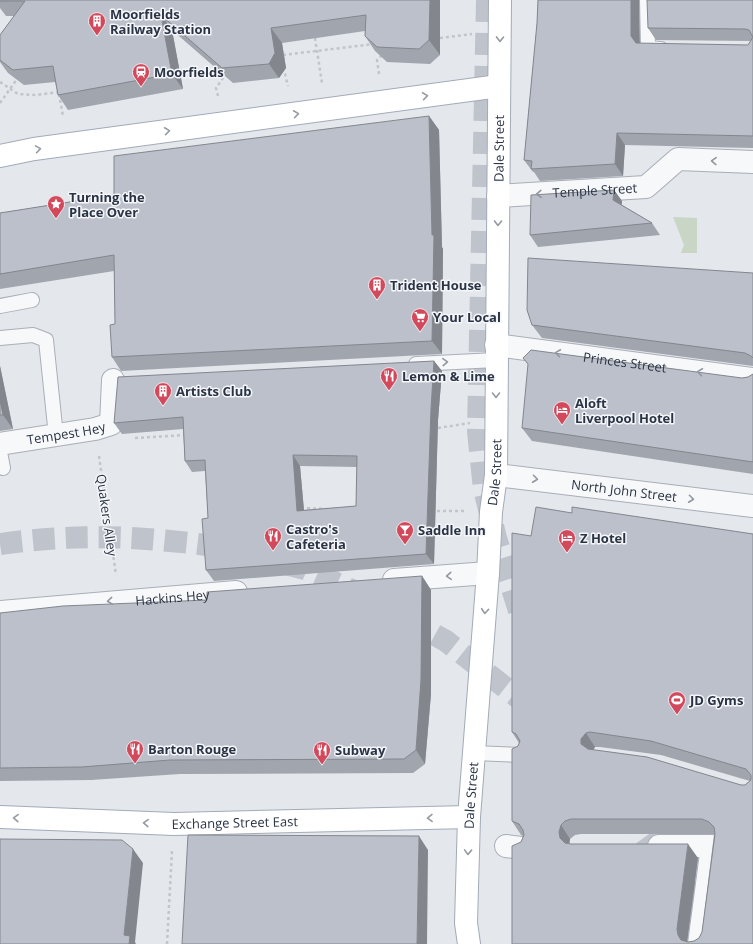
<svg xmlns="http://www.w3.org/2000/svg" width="753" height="944" font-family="'Open Sans',sans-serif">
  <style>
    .green { fill: #c9d6c5 }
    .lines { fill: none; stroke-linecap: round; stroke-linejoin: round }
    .primary-tunnel { stroke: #bfc3cb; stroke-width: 22; stroke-dasharray: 22 11; stroke-linecap: butt }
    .lane-casing { stroke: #a9aeb7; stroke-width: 16 }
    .street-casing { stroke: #a9aeb7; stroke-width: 24 }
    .primary-casing { stroke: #a3abb8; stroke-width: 24 }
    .path { stroke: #c2c5cb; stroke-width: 2.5; stroke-dasharray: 3 3; stroke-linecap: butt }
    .lane { stroke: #f7f8fa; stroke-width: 14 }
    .street { stroke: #f7f8fa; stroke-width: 22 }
    .primary { stroke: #fff; stroke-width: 22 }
    .path-bridge { stroke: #c2c5cb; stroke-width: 2.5; stroke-dasharray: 3 3; stroke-linecap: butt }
    .wall { fill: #a1a5ae; fill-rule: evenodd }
    .shaded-wall { fill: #83868d }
    .building { fill: #bbc0ca; stroke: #83868d; fill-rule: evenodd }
    .oneway { stroke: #959aa2 }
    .oneway2 { stroke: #9196a0 }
    .labels { text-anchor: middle; stroke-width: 3; stroke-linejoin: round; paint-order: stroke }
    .poi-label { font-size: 13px; font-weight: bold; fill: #2b3445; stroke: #f4f6f9; text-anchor: start }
    .street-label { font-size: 13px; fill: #2b3445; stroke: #f4f6f9 }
  </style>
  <rect width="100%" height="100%" fill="#e4e7ec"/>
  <path class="green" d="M 673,217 L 697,218 L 697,253 L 681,253 L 684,245 Z"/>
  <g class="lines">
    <path class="primary-tunnel" d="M 487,0 L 478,431 L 484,489 L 496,538 L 521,617
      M 0,544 C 58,536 112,535 170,541 C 192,543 212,545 233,550
      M 286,564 L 305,569 L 363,595
      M 406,619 L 446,641 L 535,711
      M 626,810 L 648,841 L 732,944"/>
    <g class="lane-casing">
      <path id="lane" d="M 647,0 L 648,48 L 661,49
        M 0,306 L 32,300
        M 0,338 L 33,335 L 46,340 L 56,436
        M 416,364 L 496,360
        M 0,452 L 3,468
        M 474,753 L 521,755"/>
    </g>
    <g class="street-casing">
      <g id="street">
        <path id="s1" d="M 498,196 L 646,187 L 678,159 L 753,162"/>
        <path id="s2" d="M 496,345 L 753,379"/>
        <path id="s3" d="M 0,444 L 95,429 L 111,424 L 113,380"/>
        <path id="s4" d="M 496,475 L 753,506"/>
        <path d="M 394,580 L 488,573"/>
        <path id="s5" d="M 0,612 L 236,592"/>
        <path d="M 506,846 L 521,848"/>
        <path d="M 659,846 L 712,846 L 699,944"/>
      </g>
    </g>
    <g class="primary-casing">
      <g id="primary">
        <path d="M 0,156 L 34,149 L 499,86"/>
        <path id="s6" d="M 0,817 L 174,824 L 469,817"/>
        <path id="s7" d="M 469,944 L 466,923 L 469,817 L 488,573 L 491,512 L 496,475 L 500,0"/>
      </g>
    </g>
    <path class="path" d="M 315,38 L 322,83
      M 440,38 L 472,34
      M 283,55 L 374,44
      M 280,70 L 285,74 L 288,86
      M 379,74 L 377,60 L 382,55
      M 59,94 L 63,116
      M 218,96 L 216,88 L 225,75
      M 0,103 L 17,79
      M 438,428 L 470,423
      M 135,438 L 186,435
      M 99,456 L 116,575
      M 301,508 L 328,509
      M 437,511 L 464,511
      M 167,944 L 172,851"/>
    <use href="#lane" class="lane"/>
    <use href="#street" class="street"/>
    <use href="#primary" class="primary"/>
    <path class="path-bridge" d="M 0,82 L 18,94 L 36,95 L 59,92"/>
  </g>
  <path class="wall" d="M 0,0 L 440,0 L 440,55 L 430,64 L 387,62 L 375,51 L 365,36 L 365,31 L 282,43 L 286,68 L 279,78 L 233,83 L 172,30 L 183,89 L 68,110 L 58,95 L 55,82 L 24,85 L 8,73 L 0,62 L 0,35 L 14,16 L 6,16 L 0,8 Z
    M 538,0 L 639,0 L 639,44 L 748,45 L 751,41 L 656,40 L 648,28 L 753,0 L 753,148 L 625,145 L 623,176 L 540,181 L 534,172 L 533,172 L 524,160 L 537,23 Z
    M 429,116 L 439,130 L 442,247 L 443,249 L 442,354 L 121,371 L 112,357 L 115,324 L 114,271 L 0,289 L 0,213 L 114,195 Z
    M 614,190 L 622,201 L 622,205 L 652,223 L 660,235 L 538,247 L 530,235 Z
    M 753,273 L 753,366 L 542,338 L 532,325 Z
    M 434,361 L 442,371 L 438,420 L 434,564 L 214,581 L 206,570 L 208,518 L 205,471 L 192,472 L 185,461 L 183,429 L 122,434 L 114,423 ZM 300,466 L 357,467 L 356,506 L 304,510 Z
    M 0,366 L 13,429 L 0,431 Z
    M 753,374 L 753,474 L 532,441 L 522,428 L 742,378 L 748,377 Z
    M 572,513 L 753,534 L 753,944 L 512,944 L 521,842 L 523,836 L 521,835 L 512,821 L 519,743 L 512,732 L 531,536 ZM 595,747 L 600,747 L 661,755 L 750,781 L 745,785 L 741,785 L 593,750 ZM 581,834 L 714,834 L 702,932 L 699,938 L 694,941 L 688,942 L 687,942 L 698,858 L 569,844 L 570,839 L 575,835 Z
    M 422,576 L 431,590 L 431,694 L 425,764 L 413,773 L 180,774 L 91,780 L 0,781 L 0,613 L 207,600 Z"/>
  <path class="shaded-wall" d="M 430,0 L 440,0 L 440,55 L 429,40 Z
    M 631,0 L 639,0 L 640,48 L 644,56 L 631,36 Z
    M 161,15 L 172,30 L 183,89 L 172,74 Z
    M 271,28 L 282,43 L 286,68 L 279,78 L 269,64 Z
    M 429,116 L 439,130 L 442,247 L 443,249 L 442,354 L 432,341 L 432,235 Z
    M 617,133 L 625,145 L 623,176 L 615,164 Z
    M 614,190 L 622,201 L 621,212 L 613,200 Z
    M 434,361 L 442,371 L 438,420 L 434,564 L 426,554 L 431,409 Z
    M 0,366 L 13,429 L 3,415 L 0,400 Z
    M 293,455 L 300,466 L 305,522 L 297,511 Z
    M 422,576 L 431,590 L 431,694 L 425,764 L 416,750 Z
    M 586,733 L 595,747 L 591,754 L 581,744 L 581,739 Z
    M 561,825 L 570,839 L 569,846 L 560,838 L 559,832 Z
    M 419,836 L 428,850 L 427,944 L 417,944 Z
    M 688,844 L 698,858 L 687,943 L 684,944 L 678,935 L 677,929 Z
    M 133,849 L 143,863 L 135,942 L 136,944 L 129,944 L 124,935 Z"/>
  <path class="building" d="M 0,0 L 430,0 L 429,40 L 419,49 L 377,47 L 365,36 L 366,15 L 271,28 L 275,53 L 269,64 L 222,68 L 161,15 L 172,74 L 58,95 L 53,66 L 13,70 L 0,60 L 0,35 L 25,1 L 0,1 Z
    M 538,0 L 631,0 L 631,36 L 636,43 L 748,45 L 753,37 L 753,136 L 617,133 L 615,164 L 531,169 L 532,161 L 524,160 L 537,23 Z
    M 647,0 L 753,0 L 753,37 L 749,30 L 745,29 L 648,28 Z
    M 429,116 L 432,235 L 434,235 L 432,341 L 112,357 L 110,325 L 115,324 L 114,255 L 0,274 L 0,213 L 114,195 L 114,156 Z
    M 614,190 L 613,200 L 652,223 L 530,235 L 531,195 Z
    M 528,258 L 753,273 L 753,358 L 751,356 L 745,353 L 532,325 L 527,310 Z
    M 531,350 L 742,378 L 748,377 L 753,374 L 753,462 L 522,428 L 528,364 L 523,358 Z
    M 434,361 L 431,409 L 426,554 L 206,570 L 202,519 L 208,518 L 205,460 L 185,461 L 183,417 L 114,423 L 118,377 ZM 293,455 L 357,456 L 356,506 L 297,511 Z
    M 0,400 L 3,415 L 0,415 Z
    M 536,507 L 572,513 L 572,507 L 733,531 L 753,534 L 753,944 L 512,944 L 512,846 L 521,842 L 524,835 L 523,830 L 519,824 L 512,821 L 512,749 L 518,746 L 520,741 L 516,734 L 512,732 L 512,533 L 531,536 ZM 590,732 L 651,741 L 746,769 L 751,775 L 751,780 L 745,785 L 741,785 L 647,757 L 588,749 L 581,744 L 581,739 L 586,733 ZM 571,819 L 702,819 L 709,822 L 714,827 L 715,834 L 702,932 L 699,938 L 694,941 L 688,942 L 681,940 L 678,935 L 677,929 L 688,844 L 571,844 L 565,843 L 560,838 L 559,832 L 561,825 L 565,821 Z
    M 422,576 L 421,680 L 416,750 L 404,759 L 170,760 L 82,767 L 0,768 L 0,613 L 63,606 L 207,600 L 207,592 Z
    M 188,835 L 419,836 L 417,944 L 182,944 Z
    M 0,839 L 122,840 L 133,849 L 124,935 L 130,936 L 129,944 L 0,944 Z"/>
  <defs><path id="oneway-chevron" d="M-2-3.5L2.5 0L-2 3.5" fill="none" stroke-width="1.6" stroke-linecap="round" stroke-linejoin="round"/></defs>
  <g class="oneway">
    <use href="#oneway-chevron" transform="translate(500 39) rotate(91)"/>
    <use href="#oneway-chevron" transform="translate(425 96) rotate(-8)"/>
    <use href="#oneway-chevron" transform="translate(296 114) rotate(-8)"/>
    <use href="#oneway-chevron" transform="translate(167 131) rotate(-8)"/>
    <use href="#oneway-chevron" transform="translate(38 149) rotate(-9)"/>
    <use href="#oneway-chevron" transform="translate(498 223) rotate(91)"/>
    <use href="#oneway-chevron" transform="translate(496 395) rotate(90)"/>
    <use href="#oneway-chevron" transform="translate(485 611) rotate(95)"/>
    <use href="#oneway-chevron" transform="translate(16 818) rotate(-178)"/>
    <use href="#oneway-chevron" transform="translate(430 818) rotate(179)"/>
    <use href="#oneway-chevron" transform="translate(146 823) rotate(-178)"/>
    <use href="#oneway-chevron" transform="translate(468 852) rotate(92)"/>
  </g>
  <g class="oneway2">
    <use href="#oneway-chevron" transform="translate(714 161) rotate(-178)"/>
    <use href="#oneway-chevron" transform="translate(539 194) rotate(177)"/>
    <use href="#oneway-chevron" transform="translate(558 353) rotate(-172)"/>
    <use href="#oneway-chevron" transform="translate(445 362) rotate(-3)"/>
    <use href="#oneway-chevron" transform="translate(700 372) rotate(-172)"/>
    <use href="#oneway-chevron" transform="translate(535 479) rotate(7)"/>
    <use href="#oneway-chevron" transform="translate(691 499) rotate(7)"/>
    <use href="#oneway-chevron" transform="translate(449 576) rotate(176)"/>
    <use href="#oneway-chevron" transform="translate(110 601) rotate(174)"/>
  </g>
  <defs>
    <g id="building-pin" transform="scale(0.9)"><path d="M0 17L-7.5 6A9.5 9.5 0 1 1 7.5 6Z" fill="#d1495b" stroke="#f4f6f9"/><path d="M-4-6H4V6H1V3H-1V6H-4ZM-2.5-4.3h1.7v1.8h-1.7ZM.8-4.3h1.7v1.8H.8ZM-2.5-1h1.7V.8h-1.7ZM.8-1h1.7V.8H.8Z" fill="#fff"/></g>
    <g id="station-pin" transform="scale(0.9)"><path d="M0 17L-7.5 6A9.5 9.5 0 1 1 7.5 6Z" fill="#d1495b" stroke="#f4f6f9"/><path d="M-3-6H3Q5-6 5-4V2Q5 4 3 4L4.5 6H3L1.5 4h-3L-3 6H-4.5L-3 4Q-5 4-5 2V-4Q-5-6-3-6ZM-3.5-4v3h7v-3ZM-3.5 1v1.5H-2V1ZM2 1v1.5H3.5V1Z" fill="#fff"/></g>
    <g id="sight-pin" transform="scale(0.9)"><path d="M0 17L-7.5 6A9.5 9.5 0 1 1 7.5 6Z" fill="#d1495b" stroke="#f4f6f9"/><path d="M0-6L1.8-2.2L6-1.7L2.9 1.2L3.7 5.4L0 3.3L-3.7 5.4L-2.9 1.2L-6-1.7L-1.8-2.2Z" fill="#fff"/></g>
    <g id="supermarket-pin" transform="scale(0.9)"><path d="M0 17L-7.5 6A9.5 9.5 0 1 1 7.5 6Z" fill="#d1495b" stroke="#f4f6f9"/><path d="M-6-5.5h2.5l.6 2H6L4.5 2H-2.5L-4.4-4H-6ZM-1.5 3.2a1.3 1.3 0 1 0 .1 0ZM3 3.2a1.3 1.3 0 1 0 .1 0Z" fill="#fff"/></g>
    <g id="restaurant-pin" transform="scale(0.9)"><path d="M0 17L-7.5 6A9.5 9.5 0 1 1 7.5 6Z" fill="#d1495b" stroke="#f4f6f9"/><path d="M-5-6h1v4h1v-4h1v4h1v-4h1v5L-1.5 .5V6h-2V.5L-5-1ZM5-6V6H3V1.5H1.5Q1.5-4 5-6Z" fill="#fff"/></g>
    <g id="hotel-pin" transform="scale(0.9)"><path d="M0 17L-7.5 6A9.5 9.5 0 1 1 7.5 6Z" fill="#d1495b" stroke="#f4f6f9"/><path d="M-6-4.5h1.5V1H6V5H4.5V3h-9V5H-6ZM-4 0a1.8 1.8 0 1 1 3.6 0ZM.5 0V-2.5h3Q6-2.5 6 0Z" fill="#fff"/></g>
    <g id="bar-pin" transform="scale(0.9)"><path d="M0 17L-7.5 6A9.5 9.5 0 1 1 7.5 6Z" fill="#d1495b" stroke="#f4f6f9"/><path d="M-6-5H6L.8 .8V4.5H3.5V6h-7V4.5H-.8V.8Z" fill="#fff"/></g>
    <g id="stadium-pin" transform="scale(0.9)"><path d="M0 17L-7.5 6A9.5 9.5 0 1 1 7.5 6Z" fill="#d1495b" stroke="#f4f6f9"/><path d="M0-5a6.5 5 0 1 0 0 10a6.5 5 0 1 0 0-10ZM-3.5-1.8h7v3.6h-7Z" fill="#fff"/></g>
  </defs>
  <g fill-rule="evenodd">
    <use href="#building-pin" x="97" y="21"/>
    <use href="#station-pin" x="141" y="72"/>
    <use href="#sight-pin" x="56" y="204"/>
    <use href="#building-pin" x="377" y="285"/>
    <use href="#supermarket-pin" x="420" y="317"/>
    <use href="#restaurant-pin" x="389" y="376"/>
    <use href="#building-pin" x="163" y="391"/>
    <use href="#hotel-pin" x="562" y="410"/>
    <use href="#bar-pin" x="405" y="530"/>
    <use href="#restaurant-pin" x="273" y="536"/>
    <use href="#hotel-pin" x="567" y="538"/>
    <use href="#stadium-pin" x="677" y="700"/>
    <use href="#restaurant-pin" x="135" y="749"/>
    <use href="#restaurant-pin" x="322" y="750"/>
  </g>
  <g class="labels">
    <g class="poi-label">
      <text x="110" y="19">Moorfields<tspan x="110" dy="15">Railway Station</tspan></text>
      <text x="154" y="77">Moorfields</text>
      <text x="69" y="202">Turning the<tspan x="69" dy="15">Place Over</tspan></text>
      <text x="390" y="290">Trident House</text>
      <text x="433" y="322">Your Local</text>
      <text x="402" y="381">Lemon &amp; Lime</text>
      <text x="176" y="396">Artists Club</text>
      <text x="575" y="408">Aloft<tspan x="575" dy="15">Liverpool Hotel</tspan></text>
      <text x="286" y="534">Castro's<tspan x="286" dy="15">Cafeteria</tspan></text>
      <text x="418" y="535">Saddle Inn</text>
      <text x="580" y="543">Z Hotel</text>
      <text x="690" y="705">JD Gyms</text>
      <text x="148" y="754">Barton Rouge</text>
      <text x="335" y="755">Subway</text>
    </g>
    <g class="street-label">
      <text dy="5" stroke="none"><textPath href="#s7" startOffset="797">Dale Street</textPath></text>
      <text dy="5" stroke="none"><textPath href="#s1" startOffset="97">Temple Street</textPath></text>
      <text dy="5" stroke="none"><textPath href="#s2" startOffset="130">Princes Street</textPath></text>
      <text dy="5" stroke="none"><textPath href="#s3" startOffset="67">Tempest Hey</textPath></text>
      <text dy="5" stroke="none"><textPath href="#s7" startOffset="473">Dale Street</textPath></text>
      <text dy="5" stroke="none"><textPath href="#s4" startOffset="129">North John Street</textPath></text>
      <text transform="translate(107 515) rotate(82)" y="5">Quakers Alley</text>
      <text dy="5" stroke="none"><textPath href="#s5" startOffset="173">Hackins Hey</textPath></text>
      <text dy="5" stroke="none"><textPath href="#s7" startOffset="149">Dale Street</textPath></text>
      <text dy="5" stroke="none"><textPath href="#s6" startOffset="235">Exchange Street East</textPath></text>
    </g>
  </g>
</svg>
